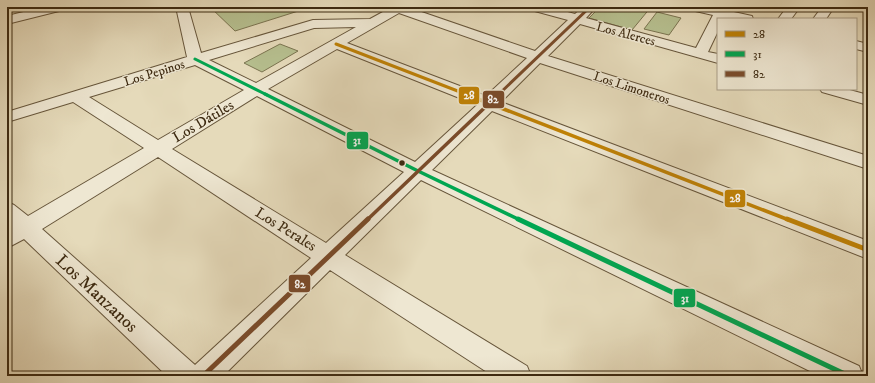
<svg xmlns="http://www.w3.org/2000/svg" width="875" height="383" font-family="'IM FELL DW Pica',serif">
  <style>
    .green { fill: #b6bf8f; stroke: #7a7450 }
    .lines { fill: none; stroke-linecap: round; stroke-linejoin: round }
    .minor-casing { stroke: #67563b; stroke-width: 2 }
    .minor { fill: #eee7d2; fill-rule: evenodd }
    .bus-1-far2-casing { stroke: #eee7d2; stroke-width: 5 }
    .bus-1-far1-casing { stroke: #eee7d2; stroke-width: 6 }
    .bus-1-casing { stroke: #eee7d2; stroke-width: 8 }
    .bus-2-far2-casing { stroke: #eee7d2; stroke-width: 5 }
    .bus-2-far1-casing { stroke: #eee7d2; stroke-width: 6 }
    .bus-2-casing { stroke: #eee7d2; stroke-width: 8 }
    .bus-3-far2-casing { stroke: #eee7d2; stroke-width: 5 }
    .bus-3-far1-casing { stroke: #eee7d2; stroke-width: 6 }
    .bus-3-casing { stroke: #eee7d2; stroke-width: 8 }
    .bus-1-far2 { stroke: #bf8105; stroke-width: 3 }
    .bus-1-far1 { stroke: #bf8105; stroke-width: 3.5 }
    .bus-1 { stroke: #bf8105; stroke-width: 5 }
    .bus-2-far2 { stroke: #00a651; stroke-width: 3 }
    .bus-2-far1 { stroke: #00a651; stroke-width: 3.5 }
    .bus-2 { stroke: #00a651; stroke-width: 5 }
    .bus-3-far2 { stroke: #7a4b2a; stroke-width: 3 }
    .bus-3-far1 { stroke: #7a4b2a; stroke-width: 3.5 }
    .bus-3 { stroke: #7a4b2a; stroke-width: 5 }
    .bus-dot { fill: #3d2a11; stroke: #eee7d2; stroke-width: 1.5 }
    .labels { text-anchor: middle; stroke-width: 3; stroke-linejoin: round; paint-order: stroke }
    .far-street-label { font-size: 13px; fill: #3d2a11; stroke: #eee7d2 }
    .street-label { font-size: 15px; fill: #3d2a11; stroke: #eee7d2 }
    .near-street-label { font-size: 18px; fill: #3d2a11; stroke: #eee7d2 }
    .line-badge { stroke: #eee7d2; stroke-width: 1.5 }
    .badge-label { font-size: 11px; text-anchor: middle; font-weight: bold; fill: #fff }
  </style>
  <rect width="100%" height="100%" fill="#e5daba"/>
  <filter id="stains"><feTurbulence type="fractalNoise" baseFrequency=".005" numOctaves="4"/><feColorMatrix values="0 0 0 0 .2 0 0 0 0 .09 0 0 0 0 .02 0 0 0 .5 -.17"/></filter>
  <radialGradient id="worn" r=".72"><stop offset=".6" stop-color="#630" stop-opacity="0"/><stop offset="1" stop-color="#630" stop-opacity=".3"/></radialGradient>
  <path class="green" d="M 210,7 L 311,7 L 235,31 Z
    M 600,7 L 651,7 L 632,30 L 589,18 Z
    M 657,12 L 681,18 L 669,35 L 644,29 Z
    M 280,44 L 298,51 L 262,72 L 244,63 Z"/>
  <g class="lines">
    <g class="minor-casing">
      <path id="minor" d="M 44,7 L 65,7 L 63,10 L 7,24 L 7,16 Z
        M 176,7 L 188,7 L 201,53 L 313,20 L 370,19 L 392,7 L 407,7 L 535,51 L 568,20 L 531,10 L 529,7 L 549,7 L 575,14 L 583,7 L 596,7 L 586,18 L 696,48 L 713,15 L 691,10 L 689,7 L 711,7 L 752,16 L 753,19 L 724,18 L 718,19 L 718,31 L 708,52 L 718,54 L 718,63 L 580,24 L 548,56 L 868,156 L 868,169 L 540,63 L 501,102 L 868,241 L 868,259 L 492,111 L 432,170 L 859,366 L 863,376 L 820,376 L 421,180 L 345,255 L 527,366 L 531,376 L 493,376 L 330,270 L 223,376 L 167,376 L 24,239 L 7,248 L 7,228 L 11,226 L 7,223 L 7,202 L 14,205 L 28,216 L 144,148 L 73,102 L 7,122 L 7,112 L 187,57 ZM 399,13 L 527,58 L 486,96 L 347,43 ZM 356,27 L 256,83 L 209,60 L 314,28 ZM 337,49 L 477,105 L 415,162 L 268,89 ZM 195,65 L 244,90 L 158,140 L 89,97 ZM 257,96 L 404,172 L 326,243 L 172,149 ZM 158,157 L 311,258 L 195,365 L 42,229 Z
        M 787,7 L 800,7 L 791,19 L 778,19 Z
        M 822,7 L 834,7 L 826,19 L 813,19 Z
        M 856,41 L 868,44 L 868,52 L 856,49 Z
        M 820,89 L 846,89 L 868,95 L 868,105 L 822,92 Z"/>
    </g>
    <use href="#minor" class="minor"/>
    <g class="bus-1-far2-casing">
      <path id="bus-1-far2" d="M 336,44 L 468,95"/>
    </g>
    <g class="bus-1-far1-casing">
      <path id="bus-1-far1" d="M 465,94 L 789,220"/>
    </g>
    <g class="bus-1-casing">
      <path id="bus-1" d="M 787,219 L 868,250"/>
    </g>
    <g class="bus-2-far2-casing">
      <path id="bus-2-far2" d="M 195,59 L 267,95"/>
    </g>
    <g class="bus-2-far1-casing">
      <path id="bus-2-far1" d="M 265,94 L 418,171 L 520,220"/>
    </g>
    <g class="bus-2-casing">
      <path id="bus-2" d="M 518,219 L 849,376"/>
    </g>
    <g class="bus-3-far2-casing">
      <path id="bus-3-far2" d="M 498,95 L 590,7"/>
    </g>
    <g class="bus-3-far1-casing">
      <path id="bus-3-far1" d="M 367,220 L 499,94"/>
    </g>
    <g class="bus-3-casing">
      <path id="bus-3" d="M 203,376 L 368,219"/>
    </g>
    <use href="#bus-1-far2" class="bus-1-far2"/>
    <use href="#bus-1-far1" class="bus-1-far1"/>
    <use href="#bus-1" class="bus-1"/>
    <use href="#bus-2-far2" class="bus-2-far2"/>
    <use href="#bus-2-far1" class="bus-2-far1"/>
    <use href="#bus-2" class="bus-2"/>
    <use href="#bus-3-far2" class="bus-3-far2"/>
    <use href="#bus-3-far1" class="bus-3-far1"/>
    <use href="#bus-3" class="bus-3"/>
  </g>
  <circle class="bus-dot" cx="402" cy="163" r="3.5"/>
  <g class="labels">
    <g class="far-street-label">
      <text transform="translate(626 33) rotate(15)" y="5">Los Alerces</text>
      <text transform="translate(154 72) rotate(-17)" y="5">Los Pepinos</text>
      <text transform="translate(632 87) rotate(18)" y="5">Los Limoneros</text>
    </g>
    <g class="street-label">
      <text transform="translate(203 121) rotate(-31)" y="5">Los Dátiles</text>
      <text transform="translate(286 229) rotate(32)" y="5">Los Perales</text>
    </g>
    <g class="near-street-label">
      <text transform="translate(97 293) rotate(43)" y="6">Los Manzanos</text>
    </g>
  </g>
  <g class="line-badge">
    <rect x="458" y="86" width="22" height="19" rx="4" fill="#bf8105"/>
    <rect x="482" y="90" width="23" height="19" rx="4" fill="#7a4b2a"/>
    <rect x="346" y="131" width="23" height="19" rx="4" fill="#00a651"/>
    <rect x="724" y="189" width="22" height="19" rx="4" fill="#bf8105"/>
    <rect x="288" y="274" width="23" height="19" rx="4" fill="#7a4b2a"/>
    <rect x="673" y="288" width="23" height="20" rx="4" fill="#00a651"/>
  </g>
  <g class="badge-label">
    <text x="469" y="99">28</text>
    <text x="493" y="103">82</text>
    <text x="357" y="144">31</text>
    <text x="735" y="202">28</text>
    <text x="300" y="288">82</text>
    <text x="685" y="302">31</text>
  </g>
  <rect width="875" height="383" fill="none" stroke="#e5daba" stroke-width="24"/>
  <rect x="8" y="8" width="859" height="367" fill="none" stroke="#3d2a11" stroke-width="2"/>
  <rect x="12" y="12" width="851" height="359" fill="none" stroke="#3d2a11"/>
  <rect x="717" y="18" width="140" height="72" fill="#eee7d2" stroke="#a79b85"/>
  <rect x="725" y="31" width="20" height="6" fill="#bf8105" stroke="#a79b85"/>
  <text x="753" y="38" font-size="12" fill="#3d2a11">28</text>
  <rect x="725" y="51" width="20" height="6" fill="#00a651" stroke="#a79b85"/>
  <text x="753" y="58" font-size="12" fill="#3d2a11">31</text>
  <rect x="725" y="71" width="20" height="6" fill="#7a4b2a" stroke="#a79b85"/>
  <text x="753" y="78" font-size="12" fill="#3d2a11">82</text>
  <rect width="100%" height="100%" filter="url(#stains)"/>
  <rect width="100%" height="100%" fill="url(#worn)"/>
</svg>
